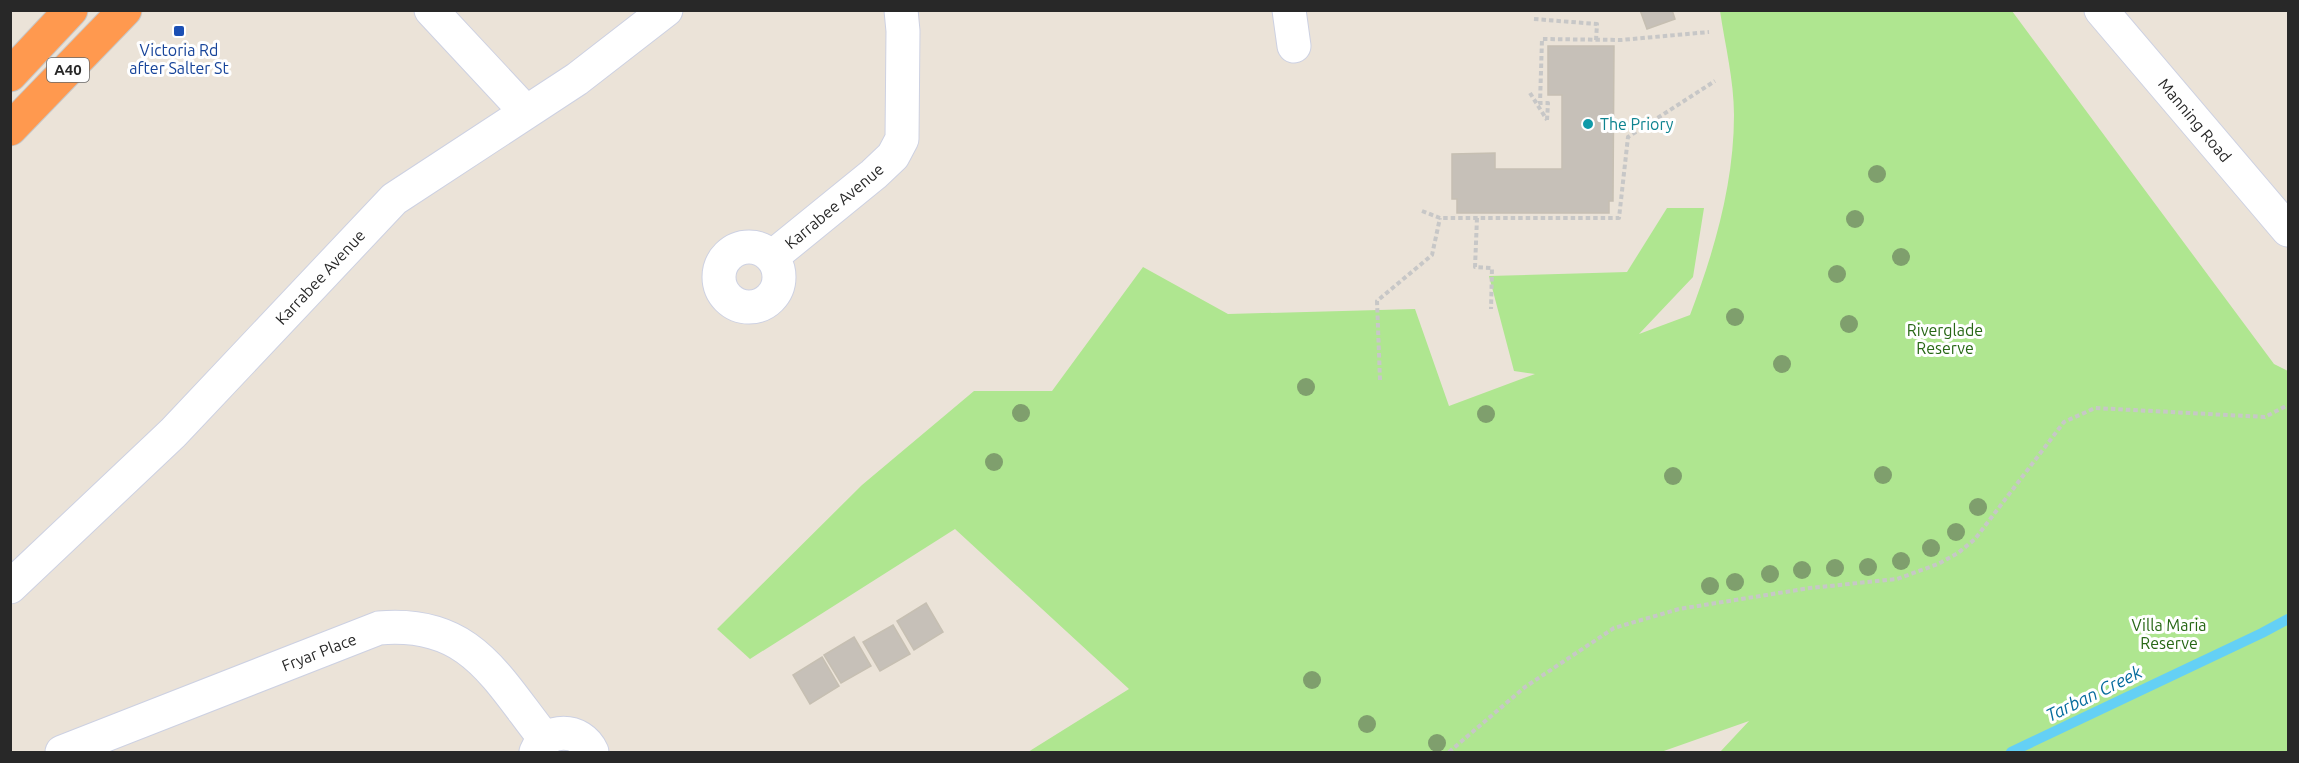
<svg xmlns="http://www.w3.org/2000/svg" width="2299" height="763" font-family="Ubuntu,sans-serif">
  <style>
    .green { fill: #afe690 }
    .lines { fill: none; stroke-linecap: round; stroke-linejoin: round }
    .stream { stroke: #64d0f5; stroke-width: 10 }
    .building { fill: #c6c0b8; stroke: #c6bfb2; stroke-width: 1.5 }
    .minor-casing { stroke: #cdd1e2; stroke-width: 35 }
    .highway-casing { stroke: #c7c7c7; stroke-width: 35 }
    .path { stroke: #c7c7c7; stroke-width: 4; stroke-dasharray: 4.5 3; stroke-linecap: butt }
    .minor { stroke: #fff; stroke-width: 33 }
    .highway { stroke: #ff994f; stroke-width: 33 }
    .tree { fill: #7f9f6d }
    .transit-dot { fill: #1a4fb4; stroke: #fff; stroke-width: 2 }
    .culture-dot { fill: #0f9aa8; stroke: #fff; stroke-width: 2 }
    .labels { text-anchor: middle; stroke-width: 6; stroke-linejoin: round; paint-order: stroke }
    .shield { fill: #fff; stroke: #686868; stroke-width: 1.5 }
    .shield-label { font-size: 15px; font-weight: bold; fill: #282828 }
    .transit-label { font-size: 16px; fill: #164399; stroke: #fff }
    .street-label { font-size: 16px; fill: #282828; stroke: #fff }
    .culture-label { font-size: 16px; fill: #0d838f; stroke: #fff; text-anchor: start }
    .park-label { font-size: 16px; fill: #276715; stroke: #fff }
    .water-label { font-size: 18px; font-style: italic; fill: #066c9d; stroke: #fff }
  </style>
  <rect width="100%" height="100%" fill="#ebe3d8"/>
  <path class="green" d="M 1720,11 L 2012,11 L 2274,364 L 2288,371 L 2288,752 L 1720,752 L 1749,721 L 1661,752 L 1028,752 L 1129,689 L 955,529 L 750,659 L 717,629 L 862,485 L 974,391 L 1052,391 L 1143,267 L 1228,314 L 1415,309 L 1449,406 L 1535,374 L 1514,371 L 1489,276 L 1627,272 L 1667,208 L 1704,208 L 1693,277 L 1639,334 L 1690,315 C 1714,252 1734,184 1734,115 C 1734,80 1725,45 1720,11 Z"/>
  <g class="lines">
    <path class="stream" d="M 2011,752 L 2262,633 L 2288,619"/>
  </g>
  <path class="building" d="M 1640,10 L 1672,10 L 1675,19 L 1647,29 Z
    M 1548,46 L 1614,46 L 1613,201 L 1609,201 L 1609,213 L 1457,213 L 1457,199 L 1452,199 L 1452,154 L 1495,153 L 1495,169 L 1562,169 L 1562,95 L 1548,95 Z
    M 926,603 L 943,632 L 914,650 L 897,621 Z
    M 893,625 L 910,654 L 880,671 L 863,642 Z
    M 854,637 L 871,666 L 841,683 L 824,655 Z
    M 822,657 L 839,686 L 810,704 L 793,675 Z"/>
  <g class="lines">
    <g class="minor-casing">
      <path id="minor" d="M 431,10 L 526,112
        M 1289,10 L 1294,46
        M 2101,10 L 2288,230
        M719 277a30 30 0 1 1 60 0a30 30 0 1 1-60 0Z
        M 772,257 L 874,174 L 893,156 L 902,139 L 903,31 L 901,10
        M 10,587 L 173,433 L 394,199 L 577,79 L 666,10
        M 62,752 L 379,628 C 470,620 495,676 545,739
        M 536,752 C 546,727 581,727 592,752"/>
    </g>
    <g class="highway-casing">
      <path id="highway" d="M 10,75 L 71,10
        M 10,129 L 125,10"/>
    </g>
    <path class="path" d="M 1534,19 L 1597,24 L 1596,40
      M 1530,93 L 1547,120
      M 1547,120 L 1548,103 L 1540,103 L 1542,39 L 1621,40 L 1709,32
      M 1422,211 L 1440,218 L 1619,218 L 1628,137 L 1715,81
      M 1477,218 L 1475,267 L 1492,268 L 1491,309
      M 1380,380 L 1377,301 L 1432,255 L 1440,218
      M 1449,752 L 1525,687 L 1614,628 L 1679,609 L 1810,588 L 1897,579 L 1938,564 L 1958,553 L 1975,539 L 2064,422 L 2095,408 L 2265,417 L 2288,405"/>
    <use href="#minor" class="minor"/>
    <use href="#highway" class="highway"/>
  </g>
  <g class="tree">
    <circle cx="1877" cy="174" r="9"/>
    <circle cx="1855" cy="219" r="9"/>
    <circle cx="1901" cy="257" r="9"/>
    <circle cx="1837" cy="274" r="9"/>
    <circle cx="1735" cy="317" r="9"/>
    <circle cx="1849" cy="324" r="9"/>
    <circle cx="1782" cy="364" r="9"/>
    <circle cx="1306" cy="387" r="9"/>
    <circle cx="1021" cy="413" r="9"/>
    <circle cx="1486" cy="414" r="9"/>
    <circle cx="994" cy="462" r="9"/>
    <circle cx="1883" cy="475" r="9"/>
    <circle cx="1673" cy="476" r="9"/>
    <circle cx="1978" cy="507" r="9"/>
    <circle cx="1956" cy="532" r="9"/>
    <circle cx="1931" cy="548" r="9"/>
    <circle cx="1901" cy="561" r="9"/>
    <circle cx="1868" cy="567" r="9"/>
    <circle cx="1835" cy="568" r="9"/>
    <circle cx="1802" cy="570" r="9"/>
    <circle cx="1770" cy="574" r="9"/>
    <circle cx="1735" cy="582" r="9"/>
    <circle cx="1710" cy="586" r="9"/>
    <circle cx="1312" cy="680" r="9"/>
    <circle cx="1367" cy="724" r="9"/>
    <circle cx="1437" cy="743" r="9"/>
  </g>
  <rect class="transit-dot" x="173" y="25" width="12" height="12" rx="3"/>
  <circle class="culture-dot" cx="1588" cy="124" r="6"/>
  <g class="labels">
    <rect class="shield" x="47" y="58" width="42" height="24" rx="4.5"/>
    <g class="shield-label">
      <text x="68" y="75">A40</text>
    </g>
    <g class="transit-label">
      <text x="179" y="56">Victoria Rd<tspan x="179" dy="18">after Salter St</tspan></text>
    </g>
    <g class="street-label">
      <text transform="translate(2195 120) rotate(50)" y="6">Manning Road</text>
      <text transform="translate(834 206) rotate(-40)" y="6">Karrabee Avenue</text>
      <text transform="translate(320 277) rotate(-47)" y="6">Karrabee Avenue</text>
      <text transform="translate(319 652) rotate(-21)" y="6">Fryar Place</text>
    </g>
    <g class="culture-label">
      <text x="1600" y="130">The Priory</text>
    </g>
    <g class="park-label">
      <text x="1945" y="336">Riverglade<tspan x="1945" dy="18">Reserve</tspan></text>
      <text x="2169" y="631">Villa Maria<tspan x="2169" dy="18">Reserve</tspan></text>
    </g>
    <g class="water-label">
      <text transform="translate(2094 694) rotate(-26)" y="6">Tarban Creek</text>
    </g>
  </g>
  <rect width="2299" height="763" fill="none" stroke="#282828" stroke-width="24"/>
</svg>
